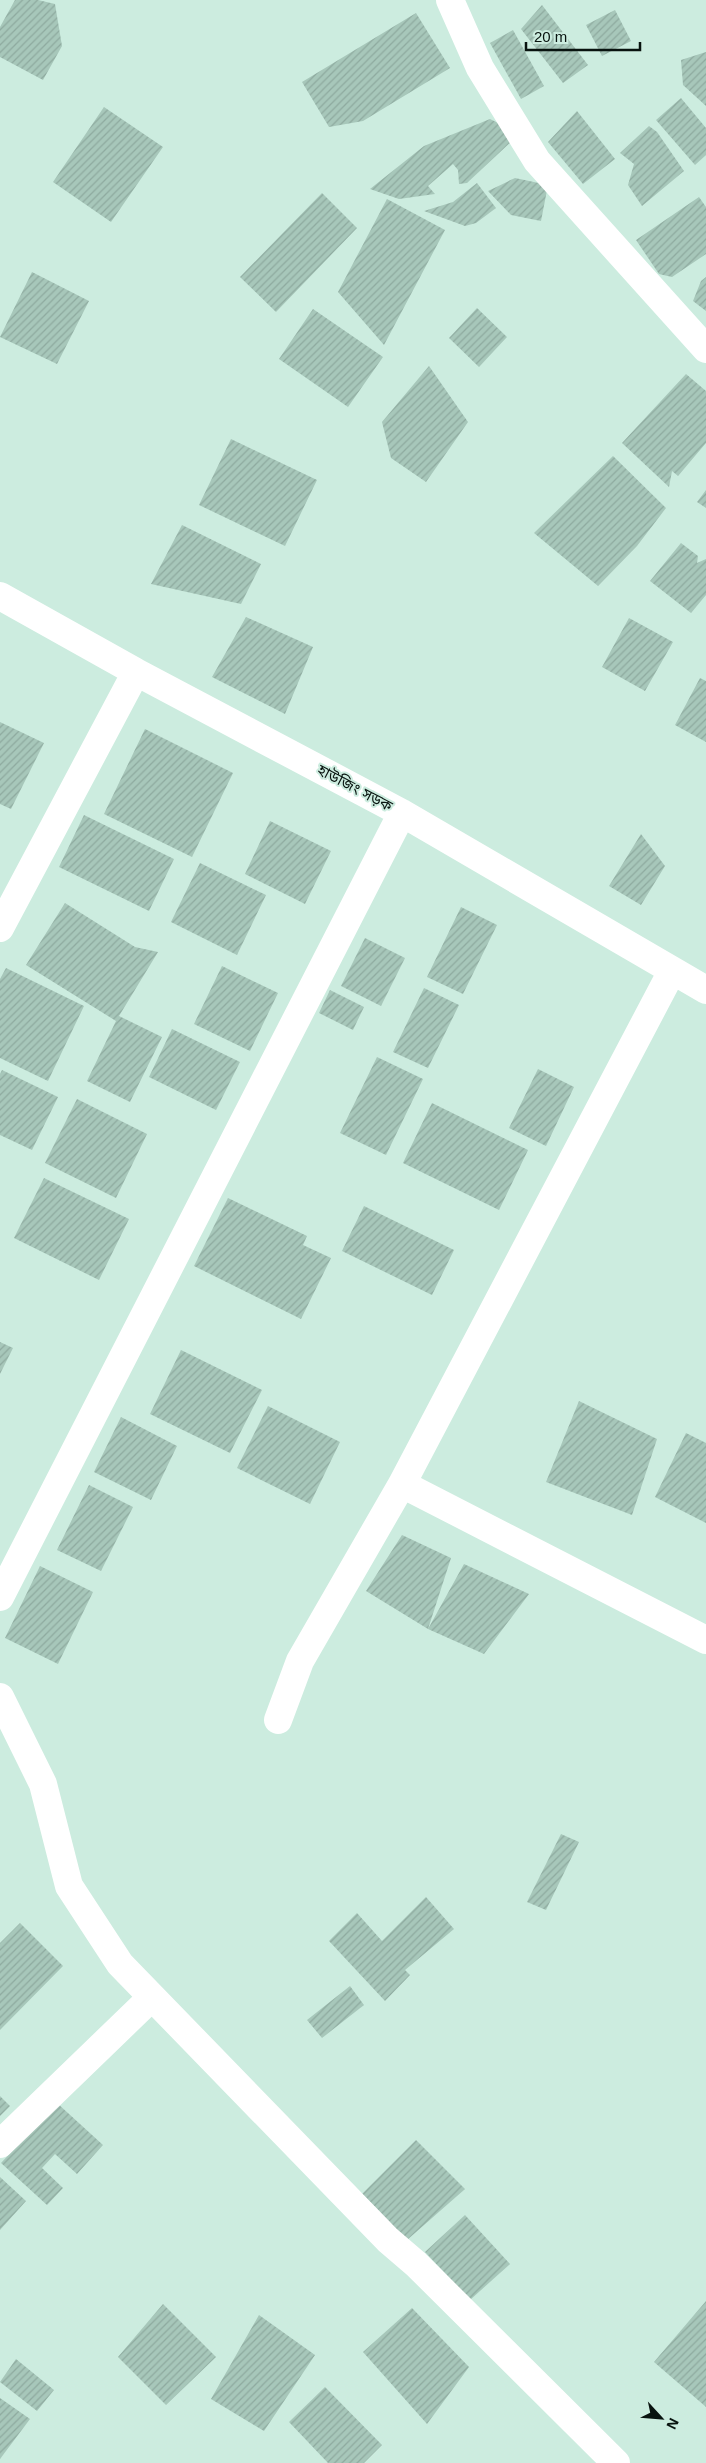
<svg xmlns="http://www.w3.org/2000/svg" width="706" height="2463" font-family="Helvetica,'Noto Sans Bengali',sans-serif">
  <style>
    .building { fill: url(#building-hatch) }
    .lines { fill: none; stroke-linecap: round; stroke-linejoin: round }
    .minor { stroke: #fff; stroke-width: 28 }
    .labels { text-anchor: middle; stroke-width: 4; stroke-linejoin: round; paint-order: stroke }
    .street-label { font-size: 15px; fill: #08130f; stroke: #ccecdf }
  </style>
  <defs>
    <pattern id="building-hatch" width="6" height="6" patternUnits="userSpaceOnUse" patternTransform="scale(1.25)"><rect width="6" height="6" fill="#a7c7ba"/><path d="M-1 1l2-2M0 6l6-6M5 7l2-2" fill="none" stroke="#8eaa9f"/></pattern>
  </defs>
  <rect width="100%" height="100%" fill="#ccecdf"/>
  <path class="building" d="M 15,0 L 38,0 L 55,4 L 62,46 L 43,80 L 0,57 L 0,27 Z
    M 542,5 L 588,65 L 563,83 L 521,29 Z
    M 615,10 L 631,41 L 602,56 L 586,25 Z
    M 416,13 L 450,68 L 363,121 L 329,127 L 302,82 Z
    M 513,30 L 544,86 L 521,99 L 490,43 Z
    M 706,52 L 706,106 L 683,85 L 681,60 Z
    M 681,98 L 706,128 L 706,155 L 695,165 L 656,120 Z
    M 104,107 L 163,147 L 111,222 L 53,182 Z
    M 577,111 L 615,159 L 583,184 L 548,142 Z
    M 490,119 L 506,127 L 512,141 L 467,183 L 459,184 L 458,170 L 453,164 L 428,186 L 435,194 L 399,199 L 370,189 L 424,146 Z
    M 649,126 L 657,132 L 684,171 L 642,206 L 628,185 L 634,164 L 620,153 Z
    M 515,178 L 548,185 L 541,221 L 511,215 L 488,191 Z
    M 477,183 L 496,208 L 476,223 L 465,226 L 424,211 L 453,202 Z
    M 322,193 L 357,228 L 276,312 L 240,277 Z
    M 699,197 L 706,207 L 706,254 L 672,277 L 659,274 L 636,240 Z
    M 387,199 L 445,230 L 384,345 L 338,292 Z
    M 32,272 L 89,301 L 57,364 L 0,337 Z
    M 706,277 L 706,311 L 693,301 L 701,281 Z
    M 477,308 L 507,337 L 479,367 L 449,338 Z
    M 313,309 L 383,357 L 348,407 L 279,359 Z
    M 429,366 L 468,422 L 426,482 L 391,458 L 382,422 Z
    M 686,374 L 706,391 L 706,443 L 678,476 L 672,471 L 669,487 L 622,443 Z
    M 231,439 L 317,480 L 285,546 L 199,505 Z
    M 613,456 L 666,508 L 637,546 L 598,586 L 534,533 Z
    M 706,490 L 706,508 L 697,502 Z
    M 182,525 L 261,564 L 241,604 L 151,584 Z
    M 681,543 L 698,556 L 697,563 L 706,559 L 706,595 L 691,613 L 650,581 Z
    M 246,617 L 313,647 L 285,714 L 212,677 Z
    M 629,618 L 673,642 L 645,691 L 602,667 Z
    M 700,678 L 706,681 L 706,742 L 675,725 Z
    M 0,722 L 44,743 L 11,809 L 0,804 Z
    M 145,729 L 233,773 L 192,857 L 104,814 Z
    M 84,815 L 174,859 L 149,911 L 59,867 Z
    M 270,821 L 331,851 L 305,904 L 245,874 Z
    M 641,834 L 665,866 L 641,905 L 609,886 Z
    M 200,863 L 266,895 L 237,955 L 171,922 Z
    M 65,903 L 135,947 L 158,952 L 119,1016 L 162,1037 L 130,1102 L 87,1081 L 116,1021 L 26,965 Z
    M 461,907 L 497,925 L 463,994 L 427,977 Z
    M 365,938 L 405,958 L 381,1006 L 341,986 Z
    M 222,966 L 278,993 L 250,1051 L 194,1024 Z
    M 6,968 L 84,1006 L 48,1081 L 0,1058 L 0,979 Z
    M 424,988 L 459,1005 L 428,1068 L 393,1052 Z
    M 330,990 L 364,1007 L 353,1030 L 319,1013 Z
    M 172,1029 L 240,1062 L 216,1110 L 149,1077 Z
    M 377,1057 L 423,1079 L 386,1155 L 340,1133 Z
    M 538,1069 L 574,1087 L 546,1146 L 509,1128 Z
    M 2,1070 L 58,1097 L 32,1150 L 0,1135 L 0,1074 Z
    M 77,1099 L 147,1134 L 116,1198 L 45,1163 Z
    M 432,1103 L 528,1150 L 499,1210 L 403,1163 Z
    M 44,1178 L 129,1219 L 99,1280 L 14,1238 Z
    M 228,1198 L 307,1236 L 303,1245 L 331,1258 L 301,1319 L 194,1266 Z
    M 364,1206 L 454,1250 L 432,1295 L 342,1251 Z
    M 0,1342 L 13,1348 L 0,1374 Z
    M 181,1350 L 262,1390 L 230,1453 L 150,1414 Z
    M 579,1401 L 657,1439 L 632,1515 L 546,1482 Z
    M 268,1406 L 340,1442 L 310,1504 L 237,1468 Z
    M 121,1417 L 177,1446 L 151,1500 L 94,1472 Z
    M 686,1433 L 706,1443 L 706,1523 L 655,1497 Z
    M 89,1485 L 133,1507 L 101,1571 L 57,1550 Z
    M 402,1535 L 451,1558 L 428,1629 L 464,1564 L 529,1594 L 484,1654 L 428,1629 L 366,1591 Z
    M 40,1566 L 93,1592 L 58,1664 L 5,1638 Z
    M 561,1834 L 579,1842 L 546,1910 L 527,1902 Z
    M 426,1897 L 454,1929 L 405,1970 L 410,1975 L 385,2001 L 329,1941 L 357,1913 L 382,1941 Z
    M 20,1923 L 63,1966 L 0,2030 L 0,1943 Z
    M 350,1986 L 364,2005 L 322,2038 L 307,2020 Z
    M 0,2096 L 10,2106 L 0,2116 Z
    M 57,2103 L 103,2145 L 77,2174 L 55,2154 L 42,2168 L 63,2188 L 47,2205 L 1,2163 Z
    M 416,2140 L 465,2189 L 407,2240 L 362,2194 Z
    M 0,2177 L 26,2201 L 0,2230 Z
    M 465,2215 L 510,2264 L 470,2300 L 425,2252 Z
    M 706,2301 L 706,2407 L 654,2362 Z
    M 163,2304 L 216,2357 L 166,2405 L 118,2357 Z
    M 412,2308 L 469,2367 L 427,2424 L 363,2352 Z
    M 259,2315 L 315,2355 L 264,2431 L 211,2399 Z
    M 16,2359 L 54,2390 L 37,2411 L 0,2382 Z
    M 325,2387 L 382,2445 L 364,2463 L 328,2463 L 289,2422 Z
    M 0,2398 L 30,2419 L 0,2459 Z"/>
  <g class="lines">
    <path class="minor" d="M 450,0 L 480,68 L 537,161 L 706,349
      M 0,596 L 136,672 L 402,813 L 706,990
      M 0,928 L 136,672
      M 402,1484 L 706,1640
      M 0,1597 L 402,813
      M 0,1697 L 43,1784 L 69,1886 L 120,1964 L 388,2240 L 416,2264 L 616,2463
      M 278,1720 L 300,1661 L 402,1484 L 672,971
      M 0,2144 L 152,1997"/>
  </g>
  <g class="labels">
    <g class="street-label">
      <text transform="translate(355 788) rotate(28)" y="5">হাউজিং সড়ক</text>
    </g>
  </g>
  <g transform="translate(661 2418) rotate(116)" stroke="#ccecdf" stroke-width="4" paint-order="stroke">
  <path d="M0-4L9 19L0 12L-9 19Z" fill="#08130f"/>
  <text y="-8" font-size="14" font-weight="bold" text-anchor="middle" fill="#08130f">N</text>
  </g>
  <path d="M526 42v8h114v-8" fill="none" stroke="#08130f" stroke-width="2.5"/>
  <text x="534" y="42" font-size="15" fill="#08130f" stroke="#ccecdf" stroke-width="4" paint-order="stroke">20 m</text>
</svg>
